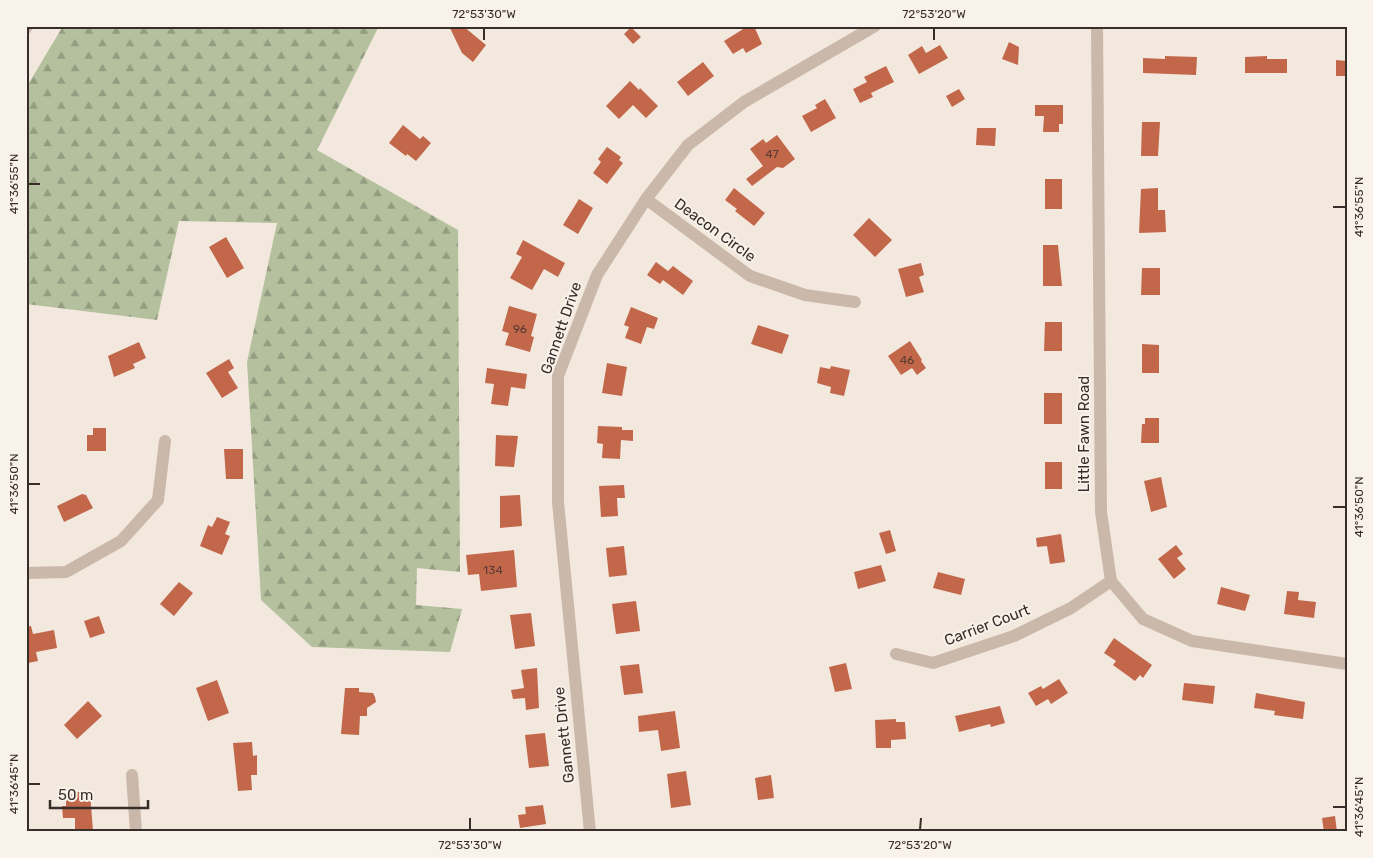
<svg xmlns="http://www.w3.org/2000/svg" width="1373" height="858" font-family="Rubik,sans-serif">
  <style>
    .forest { fill: url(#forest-firs) }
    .building { fill: #c3674b }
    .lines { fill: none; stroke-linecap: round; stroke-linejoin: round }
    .street { stroke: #cab8aa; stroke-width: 12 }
    .ticks { fill: none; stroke: #372e29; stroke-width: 2 }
    .labels { text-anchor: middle; stroke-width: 4; stroke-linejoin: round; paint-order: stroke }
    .number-label { font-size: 12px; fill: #5a3c32 }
    .street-label { font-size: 15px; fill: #372e29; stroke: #f9f2ea }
    .neatline { fill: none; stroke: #372e29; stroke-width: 2 }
    .ticks-label { font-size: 12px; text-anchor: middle; fill: #372e29 }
  </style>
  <defs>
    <pattern id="forest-firs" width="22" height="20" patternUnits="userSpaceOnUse" patternTransform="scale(1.25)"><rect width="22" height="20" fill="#b5c19e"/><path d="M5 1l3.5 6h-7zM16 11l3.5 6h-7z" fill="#949d81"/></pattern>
  </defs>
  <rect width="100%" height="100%" fill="#f2e8de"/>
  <path class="forest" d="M 63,26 L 379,26 L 317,150 L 458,230 L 460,572 L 417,568 L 416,605 L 462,609 L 450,652 L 312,647 L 261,600 L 247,362 L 277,223 L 179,221 L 157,320 L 26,304 L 26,88 Z"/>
  <path class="building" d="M 449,26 L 463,26 L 486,45 L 473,62 L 462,53 Z
    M 748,26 L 754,26 L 762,44 L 746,53 L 743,48 L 733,54 L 724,41 Z
    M 631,27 L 641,37 L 633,44 L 624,34 Z
    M 1009,42 L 1019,47 L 1018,65 L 1002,59 Z
    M 940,45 L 948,58 L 919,74 L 908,55 L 922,46 L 926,53 Z
    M 1165,56 L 1197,57 L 1196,75 L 1143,73 L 1143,58 L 1165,59 Z
    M 1267,56 L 1267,59 L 1287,59 L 1287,73 L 1245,73 L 1245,57 Z
    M 1336,60 L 1347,61 L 1347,76 L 1336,76 Z
    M 703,62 L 714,76 L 688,96 L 677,82 Z
    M 886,66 L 894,82 L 871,93 L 873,97 L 860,103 L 853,89 L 867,82 L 864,77 Z
    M 630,81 L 639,90 L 640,88 L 658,106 L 646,118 L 633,105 L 619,119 L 606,106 Z
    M 959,89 L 965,99 L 952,107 L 946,96 Z
    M 825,99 L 836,118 L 811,132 L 802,116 L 817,108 L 815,105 Z
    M 1035,105 L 1063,105 L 1063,124 L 1059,124 L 1059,132 L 1043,132 L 1044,116 L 1035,116 Z
    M 1142,122 L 1160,122 L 1158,156 L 1141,156 Z
    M 403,125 L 420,139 L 423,136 L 431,143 L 416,161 L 407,154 L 406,156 L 389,143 Z
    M 977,128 L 996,128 L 995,146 L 976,145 Z
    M 777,135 L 795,159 L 783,168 L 777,167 L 752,186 L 746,179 L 763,166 L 750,149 L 763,139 L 766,143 Z
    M 607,147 L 621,157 L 619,160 L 623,163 L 607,184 L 593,173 L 601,162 L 598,159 Z
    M 1045,179 L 1062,179 L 1062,209 L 1045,209 Z
    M 734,188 L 765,213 L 754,226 L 735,211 L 737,209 L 725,200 Z
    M 1158,188 L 1158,210 L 1165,210 L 1166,232 L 1139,233 L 1141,189 Z
    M 579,199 L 593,208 L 578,234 L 563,225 Z
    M 869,218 L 892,240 L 875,257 L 853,235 Z
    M 226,237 L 244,268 L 227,278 L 209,247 Z
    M 523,240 L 565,263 L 558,277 L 544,269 L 532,290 L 510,278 L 522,257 L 516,254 Z
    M 1043,245 L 1058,245 L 1062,286 L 1043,286 Z
    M 656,262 L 668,271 L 673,266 L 693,281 L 683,295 L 663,280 L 660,284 L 647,275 Z
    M 921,263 L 924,275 L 919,277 L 924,292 L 906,297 L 898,269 Z
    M 1142,268 L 1160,268 L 1160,295 L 1141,295 Z
    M 509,306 L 537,314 L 531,336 L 534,337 L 530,352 L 505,345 L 509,333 L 502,331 Z
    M 631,307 L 658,318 L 654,329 L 647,327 L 641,344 L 625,338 L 629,327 L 624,325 Z
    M 1045,322 L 1062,322 L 1062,351 L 1044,351 Z
    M 758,325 L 789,335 L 782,354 L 751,344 Z
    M 910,341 L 922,360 L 921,361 L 926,368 L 917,375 L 912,368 L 901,375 L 888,356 Z
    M 139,342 L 146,358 L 133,364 L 135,368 L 114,377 L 108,356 Z
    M 1142,344 L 1159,345 L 1159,373 L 1142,373 Z
    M 229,359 L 234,368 L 228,372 L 238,388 L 222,398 L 206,373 Z
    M 607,363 L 627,367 L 622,396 L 602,393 Z
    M 831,366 L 850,370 L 844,396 L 830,393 L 831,387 L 817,383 L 820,367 L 830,369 Z
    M 487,368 L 527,374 L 525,389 L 511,387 L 508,406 L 491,404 L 494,384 L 485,383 Z
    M 1044,393 L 1062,393 L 1062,424 L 1044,424 Z
    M 1145,418 L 1159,418 L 1159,443 L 1141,443 L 1142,424 L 1145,424 Z
    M 598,426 L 622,427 L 622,430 L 633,430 L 633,441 L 621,440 L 620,459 L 602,458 L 603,444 L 597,443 Z
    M 93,428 L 106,428 L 106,451 L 87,451 L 87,435 L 93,435 Z
    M 496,435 L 518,436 L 514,467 L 495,466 Z
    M 224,449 L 243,449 L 243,479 L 226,479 Z
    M 1045,462 L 1062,462 L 1062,489 L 1045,489 Z
    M 1161,477 L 1167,507 L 1151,512 L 1144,481 Z
    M 624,485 L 625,498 L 617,498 L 618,516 L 601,517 L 599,486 Z
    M 82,494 L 86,495 L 93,508 L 64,522 L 57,506 Z
    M 520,495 L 522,526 L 500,528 L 500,496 Z
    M 217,517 L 230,522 L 225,534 L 230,536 L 222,555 L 200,546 L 208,525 L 212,527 Z
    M 890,530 L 896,551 L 886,554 L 879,533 Z
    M 1061,534 L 1065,562 L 1050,564 L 1047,546 L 1037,547 L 1036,538 Z
    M 1176,545 L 1183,554 L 1177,558 L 1186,569 L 1174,579 L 1158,559 Z
    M 624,546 L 627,575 L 609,577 L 606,548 Z
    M 514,550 L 517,587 L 481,591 L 479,574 L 468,575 L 466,555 Z
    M 881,565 L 886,581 L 858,589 L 854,572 Z
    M 938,572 L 965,579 L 961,595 L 933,588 Z
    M 179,582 L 193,593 L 174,616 L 160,604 Z
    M 1221,587 L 1250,595 L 1245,611 L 1217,604 Z
    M 1287,591 L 1299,592 L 1298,600 L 1316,602 L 1314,618 L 1284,614 Z
    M 636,601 L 640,631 L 616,634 L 612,604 Z
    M 531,613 L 535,646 L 515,649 L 510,615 Z
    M 99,616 L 105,633 L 90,638 L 84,621 Z
    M 31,626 L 33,634 L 54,630 L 57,648 L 36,652 L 38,661 L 28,663 L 26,627 Z
    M 1114,638 L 1152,665 L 1143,678 L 1140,675 L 1135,681 L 1113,665 L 1116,661 L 1104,653 Z
    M 846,663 L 852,689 L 835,692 L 829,667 Z
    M 639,664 L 643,693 L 624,695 L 620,666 Z
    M 537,668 L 539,708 L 526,710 L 525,698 L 513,699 L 511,690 L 524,688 L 521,670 Z
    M 1059,679 L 1068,693 L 1051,704 L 1048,699 L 1036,706 L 1028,693 L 1041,686 L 1043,689 Z
    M 217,680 L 229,713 L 208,721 L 196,688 Z
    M 1184,683 L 1215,686 L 1213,704 L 1182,700 Z
    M 345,688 L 359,688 L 359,692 L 373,693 L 375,697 L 376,702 L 367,708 L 367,716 L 360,716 L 359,735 L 341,734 Z
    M 1256,693 L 1305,702 L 1303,719 L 1274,715 L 1275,711 L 1254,708 Z
    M 88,701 L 102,716 L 77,739 L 64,725 Z
    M 1000,706 L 1005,723 L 991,727 L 990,724 L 959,732 L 955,716 Z
    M 675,711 L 680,748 L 661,751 L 658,730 L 639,732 L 638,716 Z
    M 896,719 L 896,722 L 905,722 L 906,739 L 891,740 L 891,748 L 876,748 L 875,720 Z
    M 545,733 L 549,766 L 529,768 L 525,735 Z
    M 252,742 L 253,756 L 257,755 L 257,775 L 251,775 L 252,790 L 238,791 L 233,743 Z
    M 686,771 L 691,805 L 671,808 L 667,774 Z
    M 771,775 L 774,798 L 758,800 L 755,778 Z
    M 75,792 L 90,792 L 93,831 L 75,831 L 75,818 L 63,818 L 62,806 L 66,806 L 66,794 L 75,794 Z
    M 543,805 L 546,824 L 520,828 L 518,815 L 526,814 L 525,807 Z
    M 1335,816 L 1337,832 L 1324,832 L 1322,818 Z"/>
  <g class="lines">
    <path class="street" d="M 1097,26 L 1101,512 L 1111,581 L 1143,619 L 1192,641 L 1347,664
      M 26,28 L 27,26
      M 646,199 L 750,276 L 805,295 L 855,302
      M 26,573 L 66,572 L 121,541 L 158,500 L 165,441
      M 896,654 L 933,663 L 1014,636 L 1071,608 L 1111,581
      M 132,775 L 136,832
      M 590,832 L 558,502 L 558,376 L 597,275 L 646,199 L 688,145 L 744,102 L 875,26"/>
  </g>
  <path class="ticks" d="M 484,40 L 484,28M 934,40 L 934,28M 28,184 L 40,184M 1333,207 L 1346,207M 28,484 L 40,484M 1333,507 L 1346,507M 28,784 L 40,784M 1333,807 L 1346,807M 470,830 L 470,818M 920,830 L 921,818"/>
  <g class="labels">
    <g class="number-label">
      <text x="772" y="158">47</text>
      <text x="520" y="333">96</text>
      <text x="907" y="364">46</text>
      <text x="493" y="574">134</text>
    </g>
    <g class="street-label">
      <text transform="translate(715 230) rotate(36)" y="5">Deacon Circle</text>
      <text transform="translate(561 328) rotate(-71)" y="5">Gannett Drive</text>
      <text transform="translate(1084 434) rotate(-90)" y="5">Little Fawn Road</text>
      <text transform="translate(987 625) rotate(-21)" y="5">Carrier Court</text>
      <text transform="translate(564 735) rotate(-96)" y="5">Gannett Drive</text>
    </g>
  </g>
  <rect width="1373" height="858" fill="none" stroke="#f9f2ea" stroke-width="55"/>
  <path d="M50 800v8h98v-8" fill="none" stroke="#372e29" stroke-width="2.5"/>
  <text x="58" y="800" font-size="15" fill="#372e29" stroke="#f9f2ea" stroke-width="4" paint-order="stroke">50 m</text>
  <rect x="28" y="28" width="1318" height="802" class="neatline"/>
  <g class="ticks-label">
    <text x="484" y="18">72°53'30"W</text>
    <text x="934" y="18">72°53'20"W</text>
    <text transform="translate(14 184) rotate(-90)" y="4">41°36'55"N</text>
    <text transform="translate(1359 207) rotate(-90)" y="4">41°36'55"N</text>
    <text transform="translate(14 484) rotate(-90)" y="4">41°36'50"N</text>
    <text transform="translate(1359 507) rotate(-90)" y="4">41°36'50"N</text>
    <text transform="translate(14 784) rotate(-90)" y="4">41°36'45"N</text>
    <text transform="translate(1359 807) rotate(-90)" y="4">41°36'45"N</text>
    <text x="470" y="849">72°53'30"W</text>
    <text x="920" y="849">72°53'20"W</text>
  </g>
</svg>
